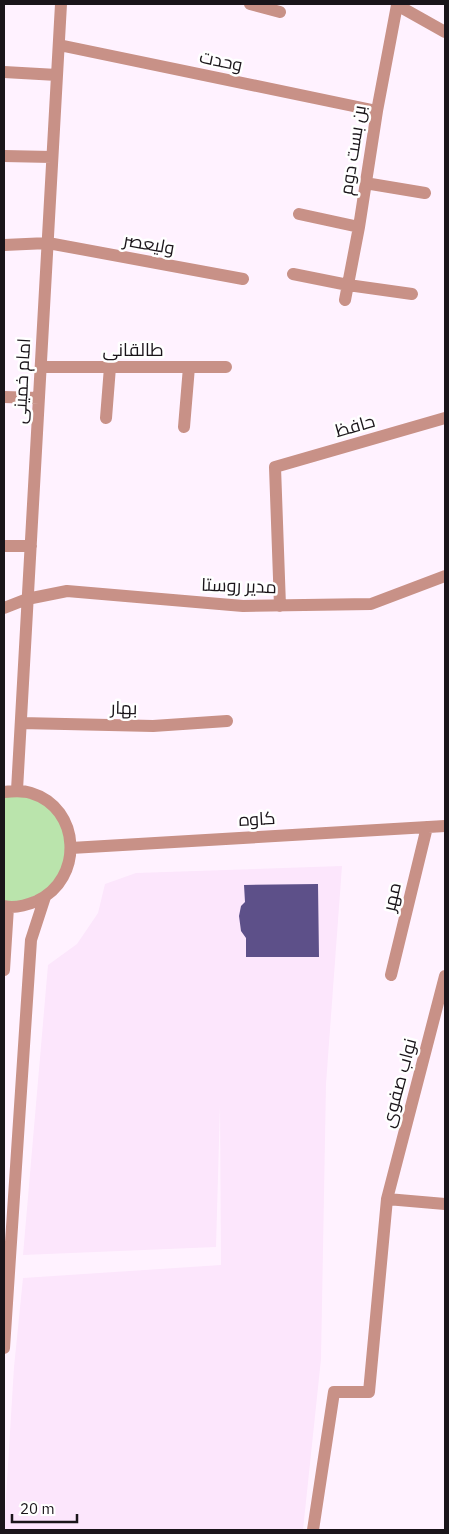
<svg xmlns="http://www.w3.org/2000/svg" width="449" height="1534" font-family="'IBM Plex Sans',Cairo,sans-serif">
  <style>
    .built { fill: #fce6fc }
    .green { fill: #bae4ac }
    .building { fill: #5d5089 }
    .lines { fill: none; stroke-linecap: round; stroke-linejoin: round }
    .minor { stroke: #c89187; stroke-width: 12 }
    .labels { text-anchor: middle; stroke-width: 5; stroke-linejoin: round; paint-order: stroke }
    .street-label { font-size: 18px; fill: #1a151a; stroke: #fff }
  </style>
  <rect width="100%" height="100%" fill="#fff2ff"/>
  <path class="built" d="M 342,866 L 326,1084 L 321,1359 L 303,1530 L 4,1530 L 14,1367 L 23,1278 L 221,1265 L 220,1105 L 216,1247 L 23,1255 L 48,965 L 77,944 L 98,913 L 105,884 L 136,873 Z"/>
  <path class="green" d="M 4,793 L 43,801 L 68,829 L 60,885 L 4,909 Z"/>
  <path class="building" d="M 318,884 L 319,957 L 246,957 L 246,938 L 241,931 L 239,916 L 241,906 L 245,902 L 244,885 Z"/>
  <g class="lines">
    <path class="minor" d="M 250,4 L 280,12
      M 59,45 L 377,111
      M 4,72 L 57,75
      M 4,156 L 52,157
      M 365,183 L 425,193
      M 299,214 L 359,227
      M 4,245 L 48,243 L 243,279
      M 293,274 L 348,285 L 412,294
      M 345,300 L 359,227 L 377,111 L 397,5 L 445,32
      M 41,367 L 226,367
      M 4,397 L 39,398
      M 106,418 L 110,367
      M 184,427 L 189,367
      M 4,546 L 31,546
      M 280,606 L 275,467 L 445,418
      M 4,608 L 27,599 L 67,591 L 243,606 L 371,604 L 445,576
      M 21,723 L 153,726 L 227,721
      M 17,790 L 61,4
      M 4,792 C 13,791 22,790 31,793 C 81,808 84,879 37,901 C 27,905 15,909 4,906
      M 71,848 L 445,826
      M 4,970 L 8,907
      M 391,975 L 427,827
      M 387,1199 L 445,1204
      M 4,1348 L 31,940 L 45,897
      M 313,1530 L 334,1392 L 369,1392 L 387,1199 L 445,976"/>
  </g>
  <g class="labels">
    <g class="street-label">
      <text transform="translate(221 61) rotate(12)" y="6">وحدت</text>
      <text transform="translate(353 150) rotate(-81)" y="6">بن بست دوم</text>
      <text transform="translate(149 244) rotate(10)" y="6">ولیعصر</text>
      <text x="133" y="356">طالقانی</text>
      <text transform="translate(22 381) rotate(-87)" y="6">امام خمینی</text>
      <text transform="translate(355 426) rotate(-16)" y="6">حافظ</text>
      <text transform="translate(239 586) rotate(2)" y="6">مدیر روستا</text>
      <text transform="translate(124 708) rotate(1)" y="6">بهار</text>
      <text transform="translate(257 819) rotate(-3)" y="6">کاوه</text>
      <text transform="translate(392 897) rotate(-77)" y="6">مهر</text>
      <text transform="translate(399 1083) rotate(-75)" y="6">نواب صفوی</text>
    </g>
  </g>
  <rect width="449" height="1534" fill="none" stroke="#1a151a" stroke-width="10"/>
  <path d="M12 1514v8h65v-8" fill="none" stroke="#1a151a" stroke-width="2.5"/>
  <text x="20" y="1514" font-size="15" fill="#1a151a" stroke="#ffffff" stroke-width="4" paint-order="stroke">20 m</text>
</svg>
